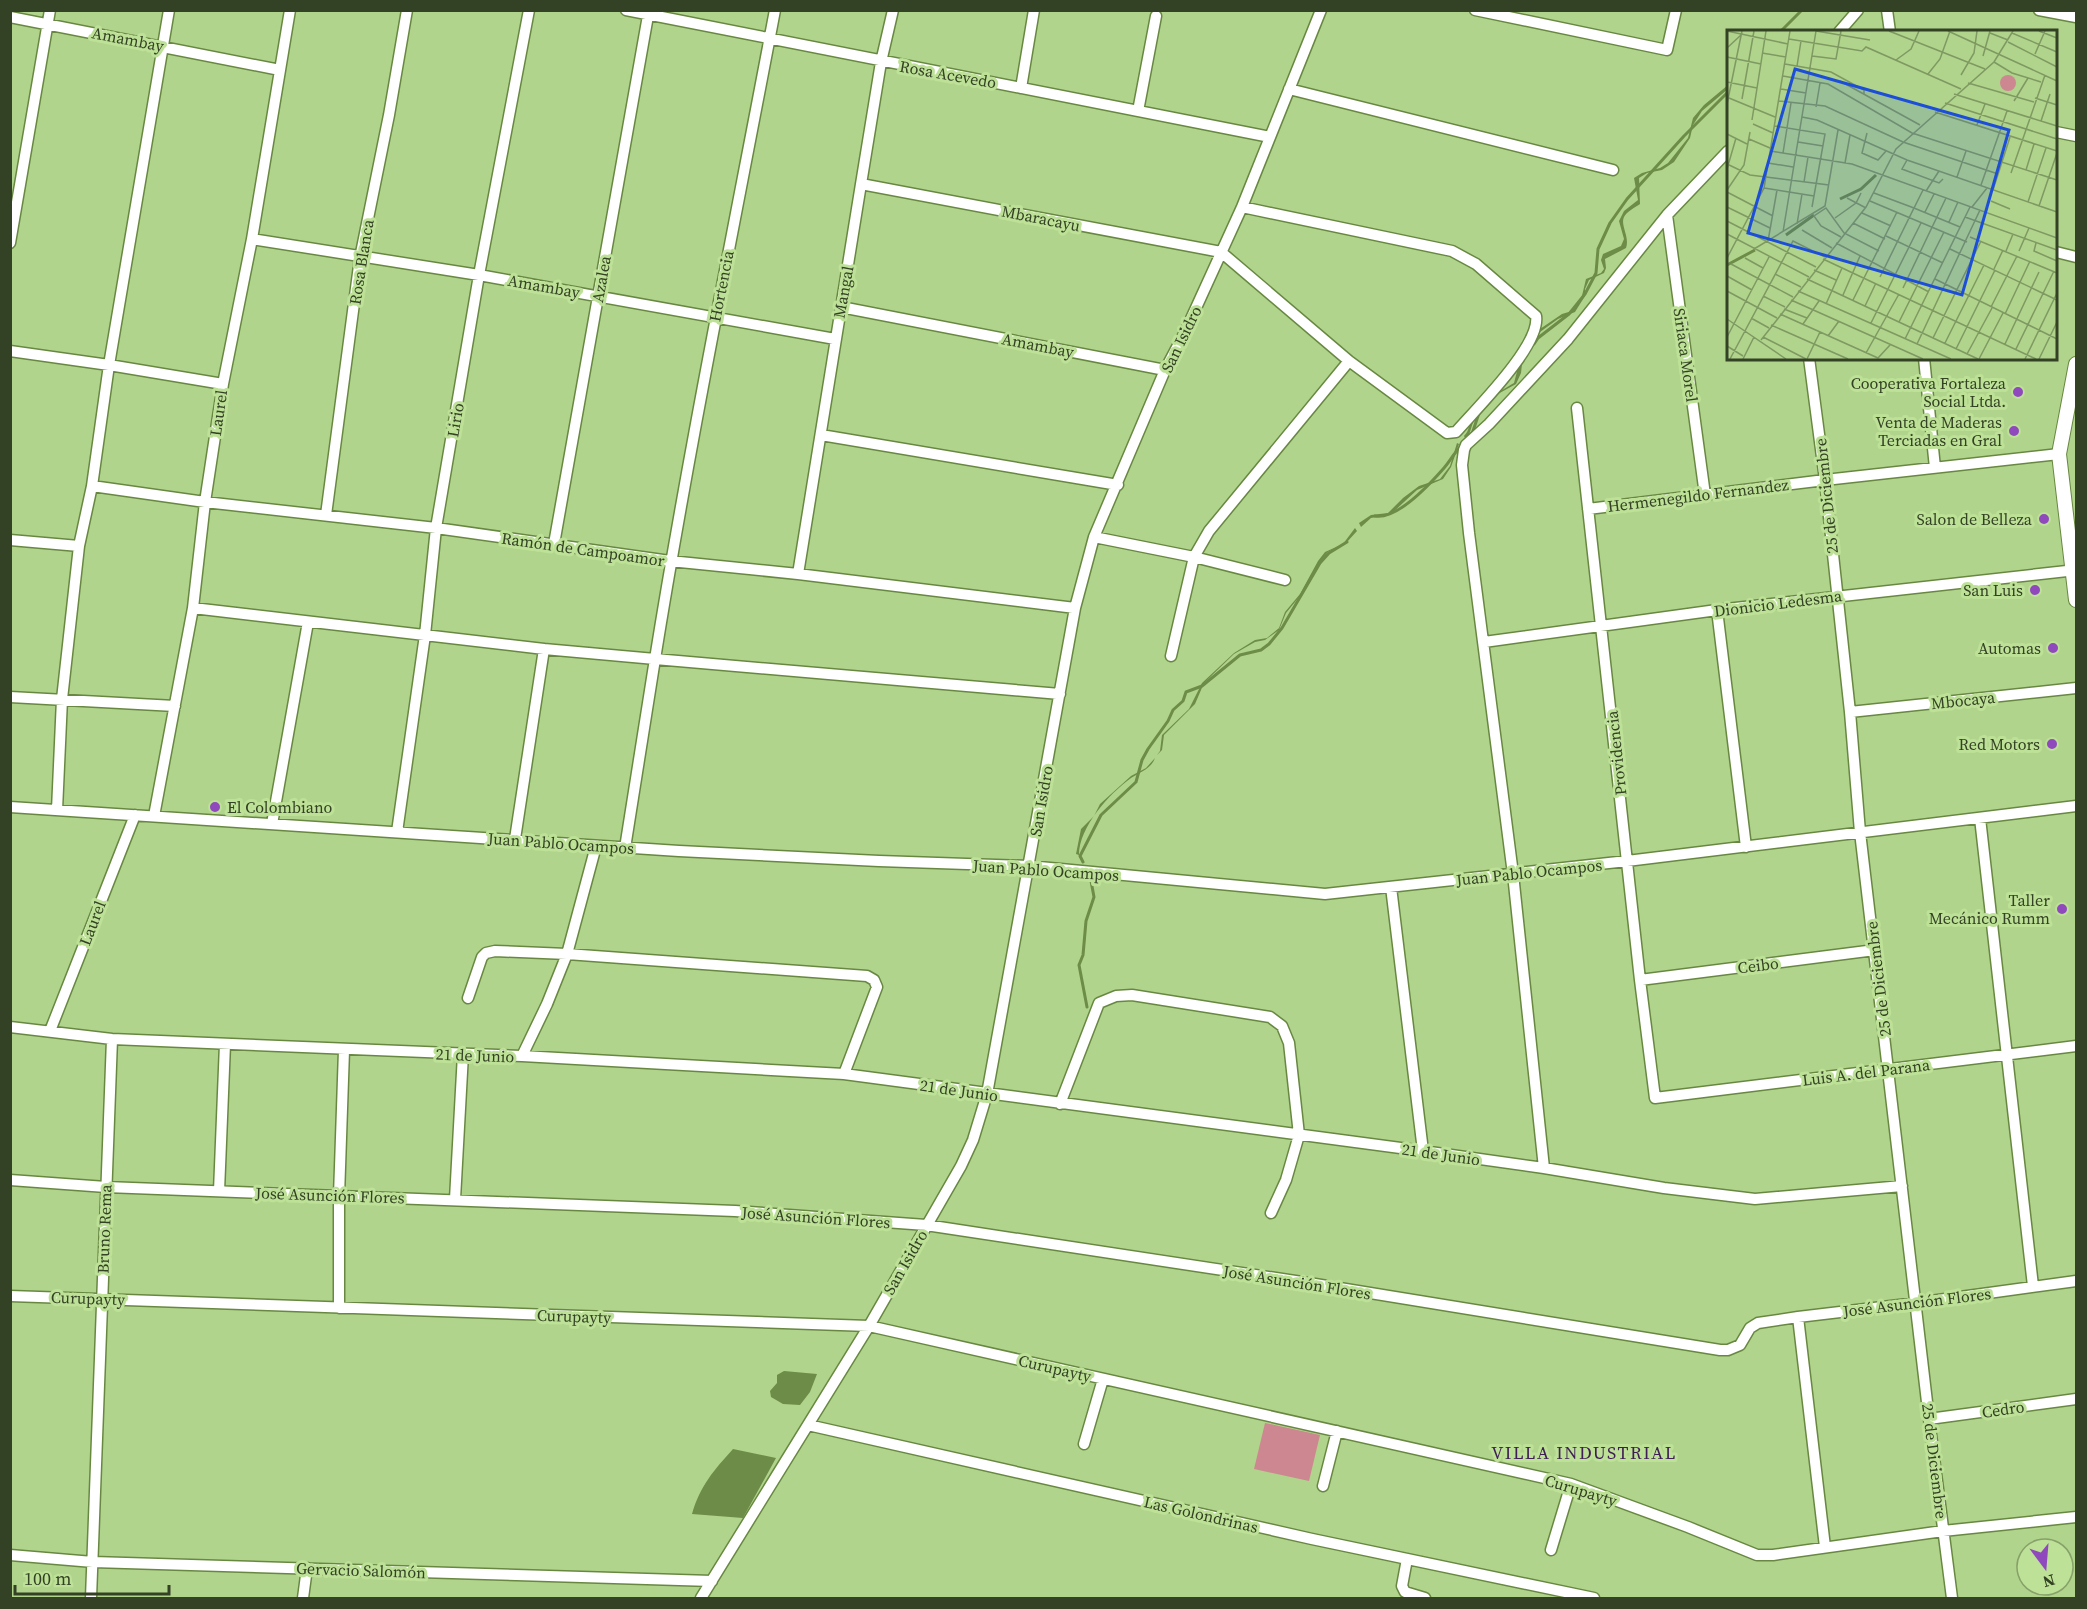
<svg xmlns="http://www.w3.org/2000/svg" width="2087" height="1609" font-family="'Source Serif 4',serif">
  <style>
    .green { fill: #cd8791 }
    .water { fill: #6c8c47 }
    .lines { fill: none; stroke-linecap: round; stroke-linejoin: round }
    .stream { stroke: #6c8c47; stroke-width: 3 }
    .minor-casing { stroke: #688842; stroke-width: 13 }
    .major-casing { stroke: #688842; stroke-width: 16 }
    .minor { stroke: #fff; stroke-width: 10 }
    .major { stroke: #fff; stroke-width: 14 }
    .poi-dot { fill: #8f49bc; stroke: #bde197; stroke-width: 2 }
    .labels { text-anchor: middle; stroke-width: 6; stroke-linejoin: round; paint-order: stroke }
    .street-label { font-size: 16px; fill: #334124; stroke: #bde197 }
    .poi-label { font-size: 16px; fill: #334124; stroke: #bde197; text-anchor: end }
    .neighbourhood-label { font-size: 18px; letter-spacing: 1.5px; fill: #3f1e55; stroke: #bde197 }
    .inset-river { fill: none; stroke: #6c8c47; stroke-width: 3 }
    .inset-road { fill: none; stroke: #7e9962; stroke-width: 1.5 }
    .view { fill: #1d4ed8; fill-opacity: 0.15; stroke: #1d4ed8; stroke-width: 3 }
    .inset-edge { fill: none; stroke: #334124; stroke-width: 3 }
  </style>
  <rect width="100%" height="100%" fill="#b0d48b"/>
  <path class="green" d="M 1265,1423 L 1320,1435 L 1309,1481 L 1254,1469 Z"/>
  <path class="water" d="M 1728,85 L 1728,89 L 1702,111 L 1693,125 L 1690,138 L 1674,162 L 1662,170 L 1647,173 L 1639,178 L 1640,204 C 1636,207 1626,212 1624,217 C 1620,225 1630,237 1626,248 L 1605,259 L 1606,268 L 1604,273 L 1589,280 L 1585,289 L 1585,296 L 1575,312 L 1558,319 L 1540,332 L 1522,364 L 1521,373 L 1516,384 L 1496,395 L 1475,416 L 1469,435 L 1465,438 L 1464,436 C 1470,430 1468,425 1472,418 C 1480,403 1500,391 1514,383 L 1519,364 L 1540,329 L 1562,314 L 1572,311 L 1581,300 L 1586,279 L 1601,273 L 1604,269 L 1601,260 L 1603,254 L 1621,246 L 1624,239 L 1619,221 L 1624,211 L 1638,200 L 1634,178 L 1642,173 L 1660,168 L 1668,163 L 1688,138 L 1693,118 L 1704,105 Z
    M 1457,443 L 1459,444 L 1451,467 L 1443,479 L 1417,490 L 1390,515 L 1371,518 L 1361,527 L 1359,523 L 1371,515 L 1388,513 L 1403,498 L 1419,486 L 1440,479 L 1450,466 Z
    M 1355,528 L 1357,531 L 1347,542 L 1328,552 L 1319,563 L 1300,596 L 1286,613 L 1279,630 L 1265,640 L 1255,642 L 1234,654 L 1204,683 L 1195,704 L 1164,735 L 1162,750 L 1157,755 L 1160,751 L 1162,735 L 1189,709 L 1202,683 L 1234,653 L 1255,640 L 1267,638 L 1279,628 L 1285,612 L 1300,594 L 1318,561 L 1325,552 L 1343,544 Z
    M 1155,758 C 1151,769 1140,772 1131,778 C 1109,794 1079,827 1079,855 L 1076,854 L 1081,829 L 1094,816 L 1100,804 L 1131,776 L 1146,768 Z
    M 784,1371 L 817,1374 L 810,1392 L 800,1405 L 783,1404 L 771,1397 L 770,1391 L 777,1383 L 777,1375 Z
    M 733,1449 L 776,1458 L 743,1518 L 692,1514 C 700,1486 714,1470 733,1449 Z"/>
  <g class="lines">
    <path class="stream" d="M 1780,32 L 1802,10
      M 1534,344 L 1538,338 L 1569,314 L 1585,294 L 1596,273 L 1598,249 L 1610,223 L 1627,199 L 1684,136 L 1728,92
      M 1472,434 L 1479,413 L 1492,399
      M 1375,516 C 1397,520 1430,484 1444,468 C 1451,460 1454,452 1462,446
      M 1083,862 L 1080,856 L 1101,815 L 1136,782 L 1142,760 L 1148,749 L 1168,721 L 1173,710 L 1183,701 L 1186,692 L 1202,686 L 1240,655 L 1261,650 L 1269,644 L 1282,628 L 1320,563 L 1329,553 L 1347,542
      M 1087,1007 L 1079,965 L 1083,955 L 1086,921 L 1094,897 L 1091,881"/>
    <g class="minor-casing">
      <path id="minor" d="M 626,10 L 1270,137
        M 1475,10 L 1667,50 L 1676,10
        M 1887,10 L 1890,32
        M 2039,10 L 2076,17
        M 10,17 L 280,70
        M 1839,32 L 1858,10
        M 1021,88 L 1034,10
        M 1289,89 L 1613,170
        M 1138,111 L 1156,16
        M 2056,132 L 2076,136
        M 861,184 L 1221,252 L 1349,361 L 1447,433 L 1456,432 C 1476,409 1541,345 1536,316 L 1476,264 L 1452,251 L 1242,207
        M 1667,215 L 1705,495
        M 252,239 L 479,275 L 835,339
        M 10,243 L 50,10
        M 2056,252 L 2076,257
        M 841,307 L 1165,370
        M 10,351 L 109,365 L 223,384
        M 1809,358 L 1825,480 L 1850,712 L 1860,832 L 1929,1419 L 1952,1598
        M 1924,358 L 1935,468
        M 1577,408 L 1640,980 L 1655,1098 L 2076,1046
        M 821,435 L 1118,485
        M 92,486 L 205,502 L 436,528 L 670,561 L 798,574 L 1075,608
        M 1588,509 L 1825,480 L 2059,454
        M 326,515 L 360,258 L 389,115 L 407,10
        M 1094,537 L 1194,557 L 1285,580
        M 10,540 L 79,546
        M 554,544 L 649,10
        M 798,574 L 861,184 L 881,62 L 893,10
        M 193,608 L 544,649 L 655,659 C 690,442 734,227 775,10
        M 1717,610 L 1746,847
        M 1484,642 L 1717,610 L 2076,570
        M 1171,656 L 1194,557 L 1209,531 L 1349,361
        M 10,697 L 175,706
        M 1850,712 L 2076,688
        M 10,807 L 679,851 L 879,861 L 1029,866 L 1325,894 L 1627,861 L 2076,806
        M 57,810 L 62,699 L 79,546 L 92,486 L 109,365 L 169,10
        M 154,816 L 193,608 L 205,502 L 223,384 L 252,239 L 290,10
        M 1980,818 L 2033,1286
        M 272,824 L 308,622
        M 397,832 L 425,635 L 436,528 L 479,275 L 529,10
        M 515,839 L 544,649
        M 625,848 L 655,659 L 1060,694
        M 1391,887 L 1423,1151
        M 1640,980 L 1875,950
        M 468,998 L 482,957 L 486,953 L 495,951 L 567,954 L 867,976 L 874,980 L 877,987 L 844,1074
        M 10,1027 L 112,1039 L 522,1056 L 844,1074 L 1423,1151 L 1544,1168 L 1664,1188 L 1755,1199 L 1902,1186
        M 50,1031 L 135,815
        M 522,1056 L 547,1004 L 567,954 L 596,846
        M 1060,1104 L 1099,1003 L 1116,996 L 1132,995 L 1270,1017 L 1282,1026 L 1289,1043 L 1299,1135 L 1286,1180 L 1271,1213
        M 1544,1168 L 1513,874 L 1469,533 L 1462,465 L 1464,450 L 1466,445 L 1489,424 L 1568,339 L 1667,215 L 1728,151
        M 10,1180 L 106,1187 L 735,1211 L 926,1225 L 1315,1284 L 1720,1350 L 1728,1350 L 1740,1345 L 1750,1328 L 1758,1323 L 1798,1317 L 1916,1303 L 2076,1281
        M 219,1191 L 225,1044
        M 455,1199 L 463,1054
        M 10,1296 L 869,1326 L 1571,1484 L 1688,1527 L 1757,1555 L 1773,1555 L 1943,1531 L 2076,1517
        M 339,1308 L 339,1196 L 344,1050
        M 1798,1317 L 1825,1547
        M 1929,1419 L 2076,1399
        M 808,1425 L 1312,1539 L 1594,1598
        M 1084,1444 L 1103,1379
        M 1323,1486 L 1337,1431
        M 1551,1550 L 1571,1484
        M 10,1555 L 93,1562 L 712,1581
        M 1407,1559 L 1402,1586 L 1405,1592 L 1425,1598
        M 91,1598 L 112,1039
        M 303,1598 L 307,1568
        M 701,1598 L 869,1326 L 961,1166 L 973,1140 L 987,1094 L 1075,608 L 1094,537 L 1165,370 L 1185,332 L 1242,207 L 1321,10"/>
    </g>
    <g class="major-casing">
      <path id="major" d="M 2076,364 L 2059,454 L 2076,600"/>
    </g>
    <use href="#minor" class="minor"/>
    <use href="#major" class="major"/>
  </g>
  <g class="poi-dot">
    <circle cx="2018" cy="392" r="6"/>
    <circle cx="2014" cy="431" r="6"/>
    <circle cx="2044" cy="519" r="6"/>
    <circle cx="2035" cy="590" r="6"/>
    <circle cx="2053" cy="648" r="6"/>
    <circle cx="2052" cy="744" r="6"/>
    <circle cx="215" cy="807" r="6"/>
    <circle cx="2062" cy="909" r="6"/>
  </g>
  <g class="labels">
    <g class="street-label">
      <text transform="translate(128 39) rotate(11)" y="6">Amambay</text>
      <text transform="translate(948 74) rotate(10)" y="6">Rosa Acevedo</text>
      <text transform="translate(1041 218) rotate(11)" y="6">Mbaracayu</text>
      <text transform="translate(361 262) rotate(-81)" y="6">Rosa Blanca</text>
      <text transform="translate(601 279) rotate(-80)" y="6">Azalea</text>
      <text transform="translate(544 286) rotate(10)" y="6">Amambay</text>
      <text transform="translate(721 286) rotate(-79)" y="6">Hortencia</text>
      <text transform="translate(843 292) rotate(-80)" y="6">Mangal</text>
      <text transform="translate(1181 339) rotate(-64)" y="6">San Isidro</text>
      <text transform="translate(1038 345) rotate(11)" y="6">Amambay</text>
      <text transform="translate(1686 355) rotate(82)" y="6">Siriaca Morel</text>
      <text transform="translate(218 413) rotate(-82)" y="6">Laurel</text>
      <text transform="translate(455 420) rotate(-80)" y="6">Lirio</text>
      <text transform="translate(1698 495) rotate(-7)" y="6">Hermenegildo Fernandez</text>
      <text transform="translate(1826 496) rotate(-96)" y="6">25 de Diciembre</text>
      <text transform="translate(583 549) rotate(8)" y="6">Ramón de Campoamor</text>
      <text transform="translate(1778 603) rotate(-7)" y="6">Dionicio Ledesma</text>
      <text transform="translate(1963 700) rotate(-6)" y="6">Mbocaya</text>
      <text transform="translate(1616 753) rotate(-96)" y="6">Providencia</text>
      <text transform="translate(1041 801) rotate(-80)" y="6">San Isidro</text>
      <text transform="translate(561 843) rotate(4)" y="6">Juan Pablo Ocampos</text>
      <text transform="translate(1046 870) rotate(4)" y="6">Juan Pablo Ocampos</text>
      <text transform="translate(1529 872) rotate(-6)" y="6">Juan Pablo Ocampos</text>
      <text transform="translate(92 923) rotate(-69)" y="6">Laurel</text>
      <text transform="translate(1758 965) rotate(-7)" y="6">Ceibo</text>
      <text transform="translate(1878 979) rotate(-97)" y="6">25 de Diciembre</text>
      <text transform="translate(475 1055) rotate(2)" y="6">21 de Junio</text>
      <text transform="translate(1866 1072) rotate(-7)" y="6">Luis A. del Parana</text>
      <text transform="translate(959 1090) rotate(8)" y="6">21 de Junio</text>
      <text transform="translate(1441 1154) rotate(8)" y="6">21 de Junio</text>
      <text transform="translate(330 1195) rotate(2)" y="6">José Asunción Flores</text>
      <text transform="translate(816 1217) rotate(4)" y="6">José Asunción Flores</text>
      <text transform="translate(104 1229) rotate(-88)" y="6">Bruno Rema</text>
      <text transform="translate(905 1262) rotate(-60)" y="6">San Isidro</text>
      <text transform="translate(1297 1282) rotate(9)" y="6">José Asunción Flores</text>
      <text transform="translate(88 1298) rotate(2)" y="6">Curupayty</text>
      <text transform="translate(1917 1302) rotate(-7)" y="6">José Asunción Flores</text>
      <text transform="translate(574 1316) rotate(2)" y="6">Curupayty</text>
      <text transform="translate(1055 1368) rotate(13)" y="6">Curupayty</text>
      <text transform="translate(2003 1409) rotate(-8)" y="6">Cedro</text>
      <text transform="translate(1935 1461) rotate(83)" y="6">25 de Diciembre</text>
      <text transform="translate(1581 1490) rotate(17)" y="6">Curupayty</text>
      <text transform="translate(1201 1514) rotate(13)" y="6">Las Golondrinas</text>
      <text transform="translate(361 1570) rotate(2)" y="6">Gervacio Salomón</text>
    </g>
    <g class="poi-label">
      <text x="2006" y="389">Cooperativa Fortaleza<tspan x="2006" dy="18">Social Ltda.</tspan></text>
      <text x="2002" y="428">Venta de Maderas<tspan x="2002" dy="18">Terciadas en Gral</tspan></text>
      <text x="2032" y="525">Salon de Belleza</text>
      <text x="2023" y="596">San Luis</text>
      <text x="2041" y="654">Automas</text>
      <text x="2040" y="750">Red Motors</text>
      <text x="227" y="813" text-anchor="start">El Colombiano</text>
      <text x="2050" y="906">Taller<tspan x="2050" dy="18">Mecánico Rumm</tspan></text>
    </g>
    <g class="neighbourhood-label">
      <text x="1584" y="1459">VILLA INDUSTRIAL</text>
    </g>
  </g>
  <g transform="translate(1727 30)">
    <rect width="330" height="330" fill="#b0d48b"/>
    <path d="M273 53a8 8 0 1 1 16 0a8 8 0 1 1-16 0Z" fill="#cd8791"/>
    <path class="inset-river" d="M 113,169 L 134,159 L 149,145M 59,205 L 87,185M 0,235 L 28,220"/>
    <path class="inset-road" d="M 0,1 L 61,14M 89,1 L 143,10M 162,1 L 258,39M 221,1 L 330,51M 312,1 L 330,8M 263,3 L 281,10M 285,3 L 330,22M 62,9 L 135,21 L 139,17 L 234,59M 281,12 L 330,37M 0,18 L 14,5M 35,23 L 59,27M 308,24 L 318,1M 85,26 L 109,29 L 114,1M 256,26 L 263,1M 0,27 L 34,34M 169,30 L 184,19 L 192,1M 267,32 L 285,43 L 314,52M 58,34 L 104,42 L 137,60 L 137,64M 70,36 L 74,11M 201,44 L 213,29 L 223,1M 234,45 L 247,23 L 250,1M 56,46 L 101,54 L 185,103 L 330,150M 113,51 L 193,95M 0,52 L 30,58M 241,53 L 307,72M 54,59 L 79,63M 227,64 L 330,96M 2,68 L 48,87M 308,68 L 330,75M 15,69 L 27,1M 52,71 L 98,76 L 176,112 L 271,144M 287,71 L 301,48M 218,73 L 330,109M 0,74 L 15,1M 89,77 L 93,53M 208,82 L 330,121M 75,87 L 90,90 L 180,130 L 330,182M 25,90 L 39,1M 314,91 L 323,64M 26,94 L 46,103M 250,95 L 258,74M 48,96 L 98,104 L 85,177M 140,103 L 135,123 L 151,130 L 159,121M 0,104 L 20,114M 22,109 L 43,118M 71,112 L 96,116M 43,121 L 125,134 L 330,208M 56,123 L 64,73M 180,130 L 175,139 L 212,153 L 216,149M 41,133 L 66,137M 118,133 L 123,105M 0,134 L 23,145 L 102,155M 0,139 L 9,108M 299,140 L 307,114M 284,143 L 318,45M 230,147 L 239,121M 77,152 L 81,127M 254,155 L 280,81M 37,158 L 87,166M 0,160 L 17,135 L 23,102M 266,160 L 283,107M 199,161 L 212,141M 0,162 L 46,186M 147,163 L 187,178 L 196,160M 120,168 L 139,178M 143,171 L 240,212M 264,171 L 283,179M 301,172 L 319,118M 312,176 L 330,123M 0,177 L 43,198M 245,177 L 260,158M 198,182 L 207,164M 135,183 L 164,196M 238,187 L 330,220M 108,188 L 129,173 L 134,163M 0,191 L 89,237M 222,192 L 231,172M 126,193 L 158,209M 70,194 L 75,164M 75,200 L 105,218M 56,202 L 89,1M 0,204 L 82,247M 159,206 L 216,233M 114,207 L 94,196 L 87,186 L 99,178 L 117,203 L 152,221M 243,207 L 330,243M 41,211 L 50,160M 109,213 L 202,262M 309,213 L 307,221 L 330,231M 27,219 L 98,176 L 111,100M 223,219 L 330,270M 279,221 L 286,204M 292,221 L 302,198M 0,228 L 37,158 L 63,1M 18,228 L 36,238M 96,229 L 309,329M 4,234 L 66,267M 267,239 L 276,220M 87,240 L 109,250M 48,244 L 74,257M 0,246 L 25,260M 153,247 L 187,178 L 233,197M 80,249 L 251,329M 208,249 L 330,309M 176,258 L 219,168M 0,261 L 50,288M 71,261 L 224,329M 116,265 L 133,226M 36,266 L 58,277M 64,270 L 196,329M 126,270 L 170,182M 99,274 L 115,238M 138,276 L 149,253M 264,277 L 290,226M 57,279 L 80,288M 53,284 L 151,328 L 163,315M 278,284 L 303,231M 24,288 L 42,298M 0,289 L 59,329M 172,292 L 217,202M 144,293 L 194,193M 76,294 L 92,271M 44,295 L 121,329M 101,306 L 112,291M 0,307 L 42,227M 36,307 L 79,329M 206,308 L 254,211M 178,309 L 243,177M 34,310 L 139,177 L 169,119 L 267,32 L 286,1M 218,313 L 257,235M 190,314 L 253,180M 278,314 L 312,242M 0,316 L 16,326M 229,319 L 268,240M 289,319 L 327,241M 139,323 L 172,264M 240,324 L 265,278M 3,329 L 66,211 L 98,227M 16,329 L 27,307M 80,329 L 93,302M 252,329 L 276,283M 298,329 L 330,263M 312,329 L 330,292"/>
    <path class="view" d="M 68,39 L 282,100 L 235,265 L 21,203 Z"/>
    <rect width="330" height="330" class="inset-edge"/>
  </g>
  <rect width="2087" height="1609" fill="none" stroke="#334124" stroke-width="24"/>
  <g transform="translate(2045 1567) rotate(164)"><circle r="28" fill="#bde197" stroke="#86a169" stroke-width="1.5"/>
  <path d="M0-4.5L10 22L0 15L-10 22Z" fill="#8f49bc"/>
  <text y="-9" font-size="16" font-weight="bold" text-anchor="middle" fill="#334124">N</text>
  </g>
  <path d="M15 1585v9h154v-9" fill="none" stroke="#334124" stroke-width="3"/>
  <text x="24" y="1585" font-size="18" fill="#334124" stroke="#bde197" stroke-width="4.5" paint-order="stroke">100 m</text>
</svg>
